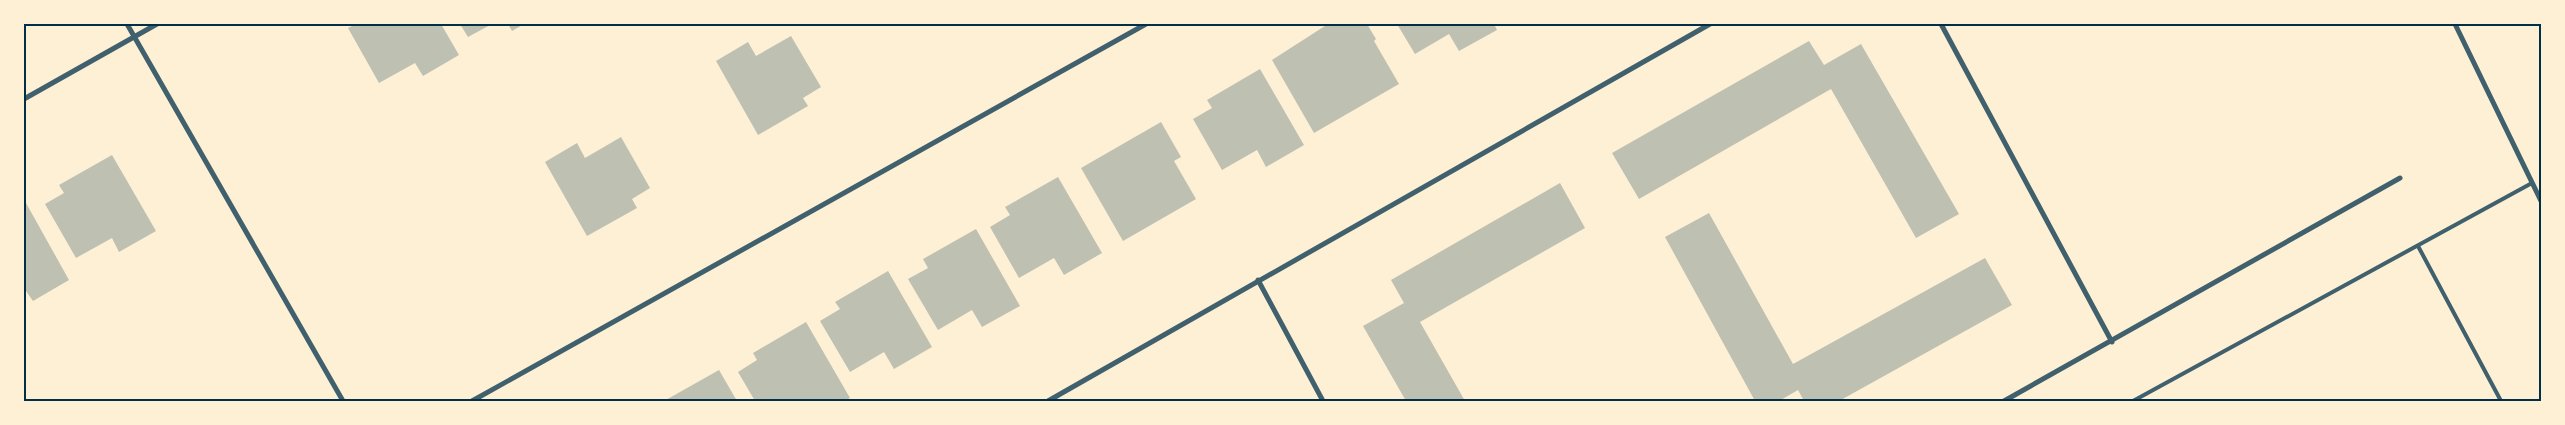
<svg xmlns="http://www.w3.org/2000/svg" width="2565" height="425" font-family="Rubik,sans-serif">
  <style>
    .building { fill: #bec0b2 }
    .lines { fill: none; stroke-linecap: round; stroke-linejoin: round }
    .service { stroke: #3f606c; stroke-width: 4 }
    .minor { stroke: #3f606c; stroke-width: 5 }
    .neatline { fill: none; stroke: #003049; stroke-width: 2 }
  </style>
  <rect width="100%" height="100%" fill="#fdf0d5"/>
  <path class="building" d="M 356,24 L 441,24 L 459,55 L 423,76 L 415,63 L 379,83 L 348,28 Z
    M 460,24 L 492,24 L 468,37 Z
    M 508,24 L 524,24 L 512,31 Z
    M 1328,24 L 1367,24 L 1376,39 L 1374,41 L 1399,84 L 1314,133 L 1272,60 Z
    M 1397,24 L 1494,24 L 1497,30 L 1459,51 L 1449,34 L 1415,54 Z
    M 791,36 L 821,87 L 803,98 L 808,106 L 758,135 L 716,61 L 748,42 L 756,56 Z
    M 1809,41 L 1824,65 L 1861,44 L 1959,214 L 1916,238 L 1831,89 L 1639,199 L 1612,153 Z
    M 1260,69 L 1304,145 L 1266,167 L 1257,150 L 1222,170 L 1193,119 L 1212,108 L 1207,100 Z
    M 1161,122 L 1181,157 L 1174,161 L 1196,199 L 1123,241 L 1081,168 Z
    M 621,137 L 650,188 L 632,199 L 637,208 L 587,236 L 545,162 L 577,143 L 585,158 Z
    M 112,155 L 156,231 L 119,252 L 112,238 L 76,258 L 45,204 L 64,193 L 59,185 Z
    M 1058,177 L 1102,253 L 1064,275 L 1054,258 L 1019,278 L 990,227 L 1010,215 L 1005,207 Z
    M 1560,183 L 1585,228 L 1420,322 L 1465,401 L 1406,401 L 1363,326 L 1404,303 L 1391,280 Z
    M 26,203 L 69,280 L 33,301 L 24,288 L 24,205 Z
    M 1709,213 L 1793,364 L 1985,258 L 2012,305 L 1839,401 L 1804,401 L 1798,390 L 1779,401 L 1755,401 L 1665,237 Z
    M 976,229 L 1020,306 L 982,327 L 972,310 L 938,330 L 908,279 L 928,268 L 923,259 Z
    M 888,271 L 932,347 L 894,369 L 884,352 L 850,372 L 820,321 L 840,309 L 835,302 Z
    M 806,322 L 850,398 L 844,401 L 755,401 L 738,372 L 757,360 L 753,353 Z
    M 719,370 L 737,401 L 664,401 Z"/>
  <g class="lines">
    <path class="service" d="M 2418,246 L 2501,401
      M 2133,401 L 2532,183"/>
    <path class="minor" d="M 127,24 L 343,401
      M 1941,24 L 2112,342
      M 2455,24 L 2541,201
      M 24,99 L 157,24
      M 1258,280 L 1323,401
      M 472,401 L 1146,24
      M 1048,401 L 1710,24
      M 2004,401 L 2400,178"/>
  </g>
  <rect width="2565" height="425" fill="none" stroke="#fdf0d5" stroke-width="50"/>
  <rect x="25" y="25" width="2515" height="375" class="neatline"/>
</svg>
